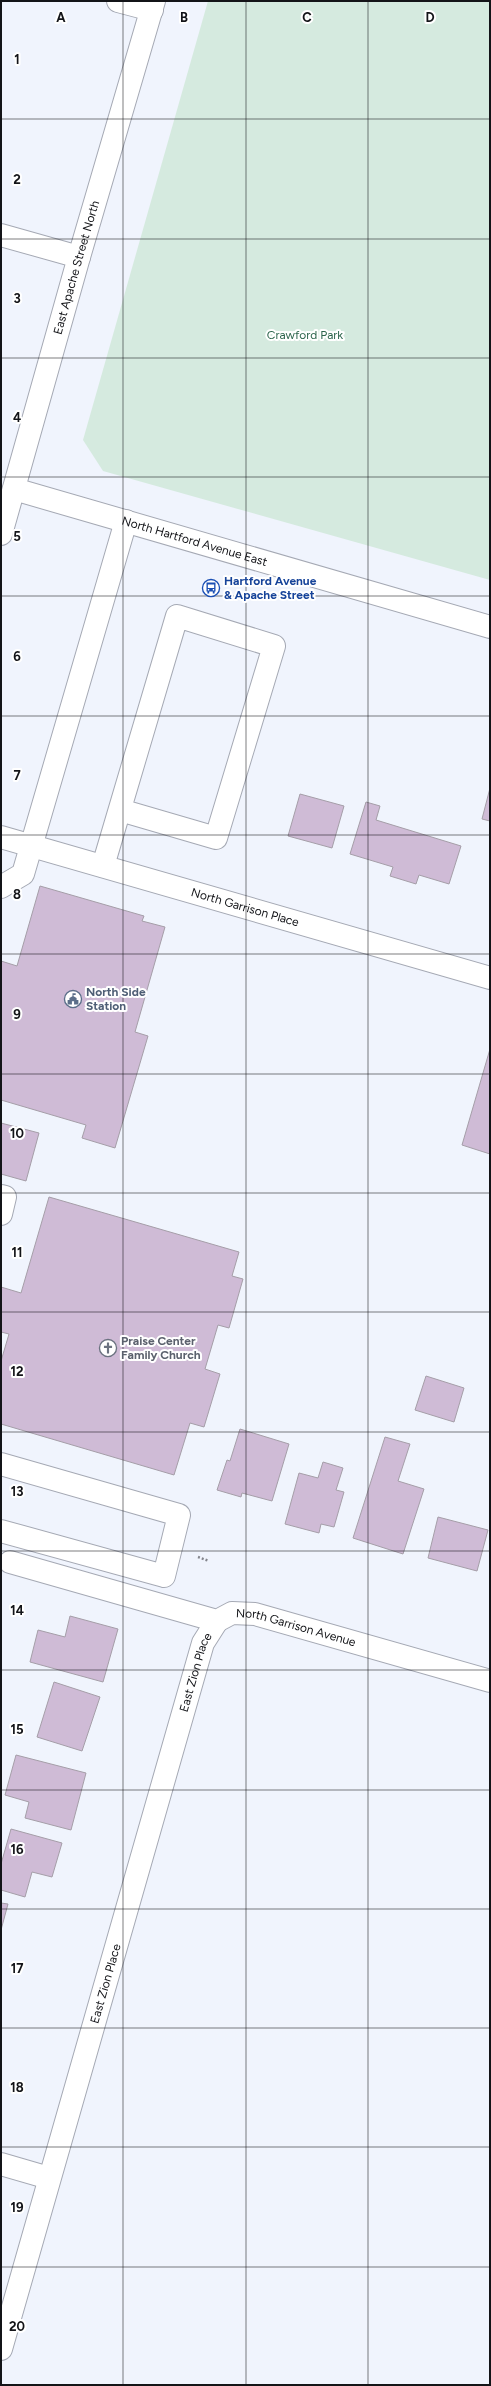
<svg xmlns="http://www.w3.org/2000/svg" width="491" height="2386" font-family="Figtree,sans-serif">
  <style>
    .green { fill: #d5eadf }
    .building { fill: #cfbbd6; stroke: #a59ea8 }
    .lines { fill: none; stroke-linecap: round; stroke-linejoin: round }
    .minor-casing { stroke: #a5a9b4; stroke-width: 24 }
    .major-casing { stroke: #a5a9b4; stroke-width: 24 }
    .path { stroke: #83858c; stroke-width: 2.5; stroke-dasharray: 2 2; stroke-linecap: butt }
    .minor { stroke: #fff; stroke-width: 22 }
    .major { stroke: #fff; stroke-width: 22 }
    .grid { fill: none; stroke: #131418; stroke-width: 1; stroke-opacity: 0.55 }
    .labels { text-anchor: middle; stroke-width: 4; stroke-linejoin: round; paint-order: stroke }
    .street-label { font-size: 12px; fill: #131418; stroke: #fff }
    .park-label { font-size: 12px; fill: #2b644b; stroke: #fff }
    .transit-label { font-size: 12px; font-weight: bold; fill: #164399; stroke: #fff; text-anchor: start }
    .service-label { font-size: 12px; font-weight: bold; fill: #4e5e75; stroke: #fff; text-anchor: start }
    .worship-label { font-size: 12px; font-weight: bold; fill: #5b616d; stroke: #fff; text-anchor: start }
    .grid-label { font-size: 13px; text-anchor: middle; font-weight: bold; fill: #131418; stroke: #fff; stroke-width: 4; stroke-linejoin: round; paint-order: stroke }
  </style>
  <rect width="100%" height="100%" fill="#f0f4fd"/>
  <path class="green" d="M 208,1 L 490,1 L 490,580 L 103,471 L 83,440 Z"/>
  <path class="building" d="M 490,788 L 490,821 L 482,819 Z
    M 300,794 L 344,806 L 332,848 L 288,836 Z
    M 366,802 L 380,806 L 376,820 L 461,846 L 449,884 L 419,875 L 416,884 L 390,876 L 393,867 L 350,854 Z
    M 40,886 L 144,916 L 142,921 L 165,927 L 135,1032 L 148,1036 L 115,1148 L 82,1138 L 86,1125 L 1,1100 L 1,961 L 17,966 Z
    M 490,1049 L 490,1154 L 462,1145 Z
    M 1,1123 L 39,1133 L 26,1181 L 1,1174 Z
    M 49,1197 L 239,1252 L 232,1276 L 243,1279 L 229,1328 L 218,1325 L 205,1369 L 220,1374 L 204,1427 L 190,1423 L 174,1475 L 1,1424 L 1,1361 L 9,1334 L 1,1332 L 1,1287 L 21,1293 Z
    M 426,1376 L 464,1388 L 454,1422 L 415,1410 Z
    M 240,1429 L 289,1444 L 272,1501 L 242,1493 L 241,1497 L 217,1490 L 227,1460 L 230,1461 Z
    M 385,1437 L 410,1444 L 398,1481 L 424,1489 L 403,1554 L 353,1538 Z
    M 323,1462 L 343,1468 L 336,1490 L 344,1492 L 334,1527 L 321,1524 L 319,1533 L 285,1524 L 299,1473 L 318,1478 Z
    M 438,1517 L 488,1530 L 477,1571 L 428,1558 Z
    M 70,1616 L 118,1629 L 103,1682 L 30,1662 L 38,1630 L 65,1637 Z
    M 54,1682 L 100,1697 L 82,1751 L 37,1737 Z
    M 16,1755 L 86,1773 L 71,1830 L 25,1818 L 29,1802 L 5,1795 Z
    M 11,1829 L 62,1843 L 52,1877 L 32,1872 L 25,1897 L 1,1890 L 1,1864 Z
    M 1,1903 L 8,1904 L 1,1930 Z"/>
  <g class="lines">
    <g class="minor-casing">
      <g id="minor">
        <path d="M 118,1 L 152,10"/>
        <path d="M 1,235 L 79,257"/>
        <path id="s1" d="M 14,489 L 490,627"/>
        <path id="s2" d="M 1,837 L 490,978"/>
        <path d="M 103,866 L 177,616 L 274,646 L 216,838 L 120,810"/>
        <path d="M 1,887 L 23,874 L 126,521"/>
        <path d="M 1,1196 L 5,1197 L 1,1214"/>
        <path d="M 1,1464 L 179,1515 L 164,1576 L 1,1531"/>
        <path id="s3" d="M 10,1562 L 217,1621 L 232,1613 L 255,1614 L 490,1681"/>
        <path d="M 1,2164 L 49,2178"/>
        <path id="s4" d="M 1,2349 L 203,1643 L 217,1621"/>
      </g>
    </g>
    <g class="major-casing">
      <g id="major">
        <path id="s5" d="M 1,534 L 79,257 L 154,1"/>
      </g>
    </g>
    <path class="path" d="M 198,1557 L 209,1561"/>
    <use href="#minor" class="minor"/>
    <use href="#major" class="major"/>
  </g>
  <path class="grid" d="M 123,1 L 123,2385M 246,1 L 246,2385M 368,1 L 368,2385M 1,119 L 490,119M 1,239 L 490,239M 1,358 L 490,358M 1,477 L 490,477M 1,596 L 490,596M 1,716 L 490,716M 1,835 L 490,835M 1,954 L 490,954M 1,1074 L 490,1074M 1,1193 L 490,1193M 1,1312 L 490,1312M 1,1432 L 490,1432M 1,1551 L 490,1551M 1,1670 L 490,1670M 1,1790 L 490,1790M 1,1909 L 490,1909M 1,2028 L 490,2028M 1,2147 L 490,2147M 1,2267 L 490,2267"/>
  <defs>
    <g id="bus-ring" transform="scale(0.9)"><circle r="9.5" fill="#fff" stroke="#1a4fb4" stroke-width="1.5"/><path d="M-5-6H5V4H4V6H2V4H-2V6H-4V4H-5ZM-3.5-4V0h7V-4ZM-3.5 1.2v1.5H-2V1.2ZM2 1.2v1.5H3.5V1.2Z" fill="#1a4fb4"/></g>
    <g id="civic-ring" transform="scale(0.9)"><circle r="9.5" fill="#fff" stroke="#5c6f8a" stroke-width="1.5"/><path d="M-.6-6.5H3V-4.5H.6V-3L4-1V1h2V6H-6V1h2V-1L-.6-3ZM-1.2 2.5V6h2.4V2.5Z" fill="#5c6f8a"/></g>
    <g id="church-ring" transform="scale(0.9)"><circle r="9.5" fill="#fff" stroke="#6b7280" stroke-width="1.5"/><path d="M-1.2-6h2.4v3.5h3.3v2.4h-3.3V6h-2.4V-.1h-3.3v-2.4h3.3Z" fill="#6b7280"/></g>
  </defs>
  <g fill-rule="evenodd">
    <use href="#bus-ring" x="211" y="588"/>
    <use href="#civic-ring" x="73" y="999"/>
    <use href="#church-ring" x="108" y="1348"/>
  </g>
  <g class="labels">
    <g class="street-label">
      <text dy="4" stroke="none"><textPath href="#s5" startOffset="277">East Apache Street North</textPath></text>
      <text dy="4" stroke="none"><textPath href="#s1" startOffset="188">North Hartford Avenue East</textPath></text>
      <text dy="4" stroke="none"><textPath href="#s2" startOffset="254">North Garrison Place</textPath></text>
      <text dy="4" stroke="none"><textPath href="#s3" startOffset="298">North Garrison Avenue</textPath></text>
      <text dy="4" stroke="none"><textPath href="#s4" startOffset="704">East Zion Place</textPath></text>
      <text dy="4" stroke="none"><textPath href="#s4" startOffset="380">East Zion Place</textPath></text>
    </g>
    <g class="park-label">
      <text x="305" y="339">Crawford Park</text>
    </g>
    <g class="transit-label">
      <text x="224" y="585">Hartford Avenue<tspan x="224" dy="14">&amp; Apache Street</tspan></text>
    </g>
    <g class="service-label">
      <text x="86" y="996">North Side<tspan x="86" dy="14">Station</tspan></text>
    </g>
    <g class="worship-label">
      <text x="121" y="1345">Praise Center<tspan x="121" dy="14">Family Church</tspan></text>
    </g>
  </g>
  <g class="grid-label">
    <text x="61" y="22">A</text>
    <text x="184" y="22">B</text>
    <text x="307" y="22">C</text>
    <text x="430" y="22">D</text>
    <text x="17" y="64">1</text>
    <text x="17" y="184">2</text>
    <text x="17" y="303">3</text>
    <text x="17" y="422">4</text>
    <text x="17" y="541">5</text>
    <text x="17" y="661">6</text>
    <text x="17" y="780">7</text>
    <text x="17" y="899">8</text>
    <text x="17" y="1019">9</text>
    <text x="17" y="1138">10</text>
    <text x="17" y="1257">11</text>
    <text x="17" y="1376">12</text>
    <text x="17" y="1496">13</text>
    <text x="17" y="1615">14</text>
    <text x="17" y="1734">15</text>
    <text x="17" y="1854">16</text>
    <text x="17" y="1973">17</text>
    <text x="17" y="2092">18</text>
    <text x="17" y="2212">19</text>
    <text x="17" y="2331">20</text>
  </g>
  <rect width="491" height="2386" fill="none" stroke="#131418" stroke-width="4"/>
</svg>
